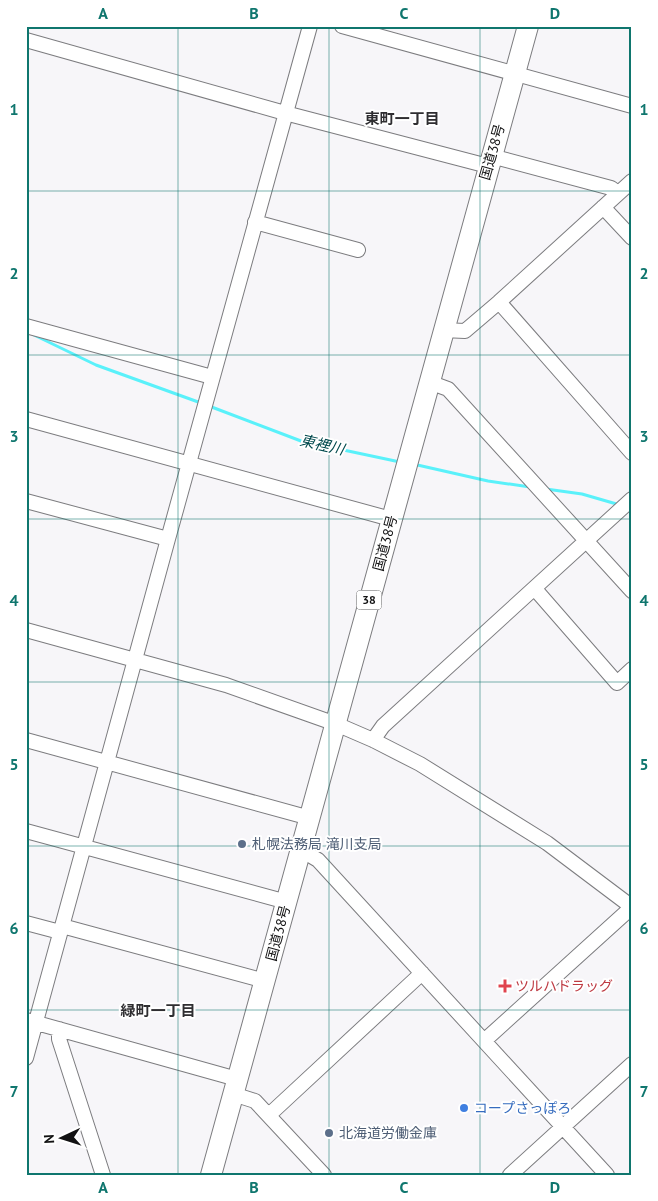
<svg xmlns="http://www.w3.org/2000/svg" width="658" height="1201" font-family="'PT Sans','Noto Sans JP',sans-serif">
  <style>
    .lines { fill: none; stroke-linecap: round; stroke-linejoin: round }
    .stream { stroke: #5af1fa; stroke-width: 3 }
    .minor-casing { stroke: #7c7c7f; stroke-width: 16 }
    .highway-casing { stroke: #7c7c7f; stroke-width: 22 }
    .minor { stroke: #fff; stroke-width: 14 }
    .highway { stroke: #fff; stroke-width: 20 }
    .grid { fill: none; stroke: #0f766e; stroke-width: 1; stroke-opacity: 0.55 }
    .service-dot { fill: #5c6f8a; stroke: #fff; stroke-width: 2 }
    .health-dot { fill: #e0444e; stroke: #fff; stroke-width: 2 }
    .shop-dot { fill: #3f7fe0; stroke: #fff; stroke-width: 2 }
    .labels { text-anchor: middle; stroke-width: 4; stroke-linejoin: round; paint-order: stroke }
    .shield { fill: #fff; stroke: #59595a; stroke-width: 1 }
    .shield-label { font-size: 12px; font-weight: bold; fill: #121213 }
    .street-label { font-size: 14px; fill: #121213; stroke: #fff }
    .service-label { font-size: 14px; fill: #4e5e75; stroke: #fff; text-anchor: start }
    .health-label { font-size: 14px; fill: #be3a42; stroke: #fff; text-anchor: start }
    .shop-label { font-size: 14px; fill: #366cbe; stroke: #fff; text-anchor: start }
    .neighbourhood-label { font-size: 15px; font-weight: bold; fill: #2f2e31; stroke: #fff }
    .water-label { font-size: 15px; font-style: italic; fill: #01494d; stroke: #fff }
    .neatline { fill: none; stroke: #0f766e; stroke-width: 2 }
    .grid-label { font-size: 16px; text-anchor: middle; font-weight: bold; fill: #0f766e }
  </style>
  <rect width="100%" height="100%" fill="#f7f6f9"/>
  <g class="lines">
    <path class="stream" d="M 34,335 L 96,365 L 201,403
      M 209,406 L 301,441 L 400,462
      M 413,464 L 488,481 L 530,487
      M 546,489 L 582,494 L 620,505"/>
    <g class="minor-casing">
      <path id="minor" d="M 342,26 L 632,106
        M 26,40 L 285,113 L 488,166
        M 491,156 L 611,188 L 618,193
        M 603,207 L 632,238
        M 255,222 L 358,250
        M 499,302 L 632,453
        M 26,326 L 212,377
        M 443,330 L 465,331 L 499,302 L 632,181
        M 429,382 L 448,389 L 632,591
        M 26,419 L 391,519
        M 26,501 L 168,539
        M 535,589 L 617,683 L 632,669
        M 26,630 L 226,685 L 336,724 L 373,740 L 420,764 L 547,843 L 632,907
        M 26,740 L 310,818
        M 373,740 L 383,726 L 632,499
        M 26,831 L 287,902
        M 301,850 L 318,860 L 607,1175
        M 26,923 L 60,932
        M 62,926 L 265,981
        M 26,1020 L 237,1079
        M 59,1029 L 59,1039 L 103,1175
        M 484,1041 L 632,907
        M 26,1058 L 168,539 L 310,26
        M 233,1094 L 255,1101 L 324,1175
        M 269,1115 L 422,973
        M 510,1175 L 632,1064"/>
    </g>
    <g class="highway-casing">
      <path id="highway" d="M 211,1175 L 528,26"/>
    </g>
    <use href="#minor" class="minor"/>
    <use href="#highway" class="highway"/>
  </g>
  <path class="grid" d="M 178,26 L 178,1175M 329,26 L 329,1175M 480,26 L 480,1175M 26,191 L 632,191M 26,355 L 632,355M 26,519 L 632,519M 26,682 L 632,682M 26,846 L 632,846M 26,1010 L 632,1010"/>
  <g class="service-dot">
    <circle cx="242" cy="844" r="5"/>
    <circle cx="329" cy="1133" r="5"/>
  </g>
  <path class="health-dot" d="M502.5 978.5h5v5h5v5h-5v5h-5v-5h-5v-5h5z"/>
  <circle class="shop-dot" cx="464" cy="1108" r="5"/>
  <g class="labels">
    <rect class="shield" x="356.5" y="590.5" width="25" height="19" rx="4"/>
    <g class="shield-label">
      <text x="369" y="604">38</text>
    </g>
    <g class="street-label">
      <text transform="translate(492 152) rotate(-74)" y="5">国道38号</text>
      <text transform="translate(385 543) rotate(-75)" y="5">国道38号</text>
      <text transform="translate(278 933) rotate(-75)" y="5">国道38号</text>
    </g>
    <g class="service-label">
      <text x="252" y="849">札幌法務局 滝川支局</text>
      <text x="339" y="1138">北海道労働金庫</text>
    </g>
    <g class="health-label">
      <text x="515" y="991">ツルハドラッグ</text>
    </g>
    <g class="shop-label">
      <text x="474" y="1113">コープさっぽろ</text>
    </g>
    <g class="neighbourhood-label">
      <text x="402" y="124">東町一丁目</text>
      <text x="158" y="1016">緑町一丁目</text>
    </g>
    <g class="water-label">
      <text transform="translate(322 445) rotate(13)" y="5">東裡川</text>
    </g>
  </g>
  <rect width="658" height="1201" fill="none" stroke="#ffffff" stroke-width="55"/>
  <g transform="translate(62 1138) rotate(266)" stroke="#ffffff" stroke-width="4" paint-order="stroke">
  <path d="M0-4L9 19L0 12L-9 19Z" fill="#121213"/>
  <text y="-8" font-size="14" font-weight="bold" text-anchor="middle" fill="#121213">N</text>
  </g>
  <rect x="28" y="28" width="602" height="1146" class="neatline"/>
  <g class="grid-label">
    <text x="103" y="19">A</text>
    <text x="254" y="19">B</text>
    <text x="404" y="19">C</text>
    <text x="555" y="19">D</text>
    <text x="14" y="115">1</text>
    <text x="644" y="115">1</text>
    <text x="14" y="279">2</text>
    <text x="644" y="279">2</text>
    <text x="14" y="442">3</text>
    <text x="644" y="442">3</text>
    <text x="14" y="606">4</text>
    <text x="644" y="606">4</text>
    <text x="14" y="770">5</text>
    <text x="644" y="770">5</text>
    <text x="14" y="934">6</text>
    <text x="644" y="934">6</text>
    <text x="14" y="1097">7</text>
    <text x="644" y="1097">7</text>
    <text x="103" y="1193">A</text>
    <text x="254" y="1193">B</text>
    <text x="404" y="1193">C</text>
    <text x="555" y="1193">D</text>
  </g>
</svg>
